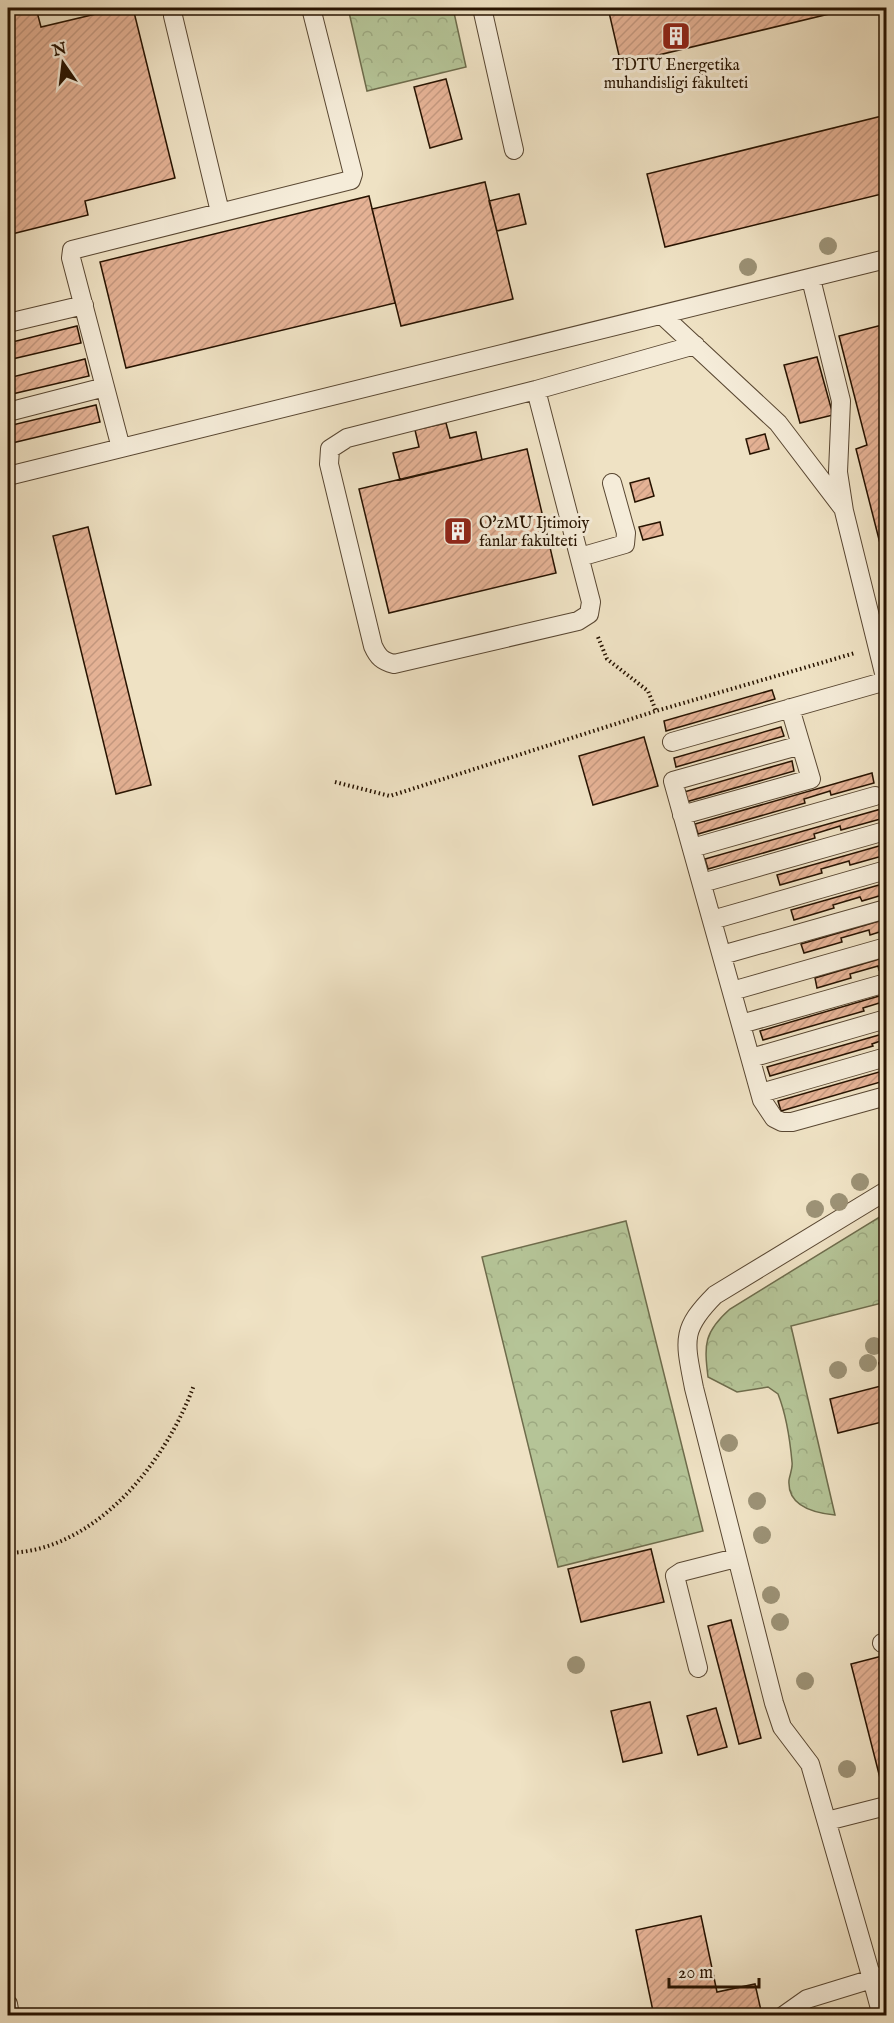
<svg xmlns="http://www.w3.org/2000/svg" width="894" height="2023" font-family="'IM FELL English',serif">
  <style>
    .forest { fill: url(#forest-crowns); stroke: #6e6c4c; stroke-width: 1.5 }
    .building { fill: url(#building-hatch); stroke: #271301; stroke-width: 1.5 }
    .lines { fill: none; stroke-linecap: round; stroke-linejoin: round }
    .lane-casing { stroke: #594732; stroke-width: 20 }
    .path { stroke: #271301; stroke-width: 4; stroke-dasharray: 1.5 3; stroke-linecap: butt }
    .lane { stroke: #f5ecd9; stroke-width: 18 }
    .tree { fill: #9c9276 }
    .labels { text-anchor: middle; stroke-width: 6; stroke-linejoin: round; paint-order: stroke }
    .poi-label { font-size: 16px; fill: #271301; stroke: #f5ecd9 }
  </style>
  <defs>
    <pattern id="forest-crowns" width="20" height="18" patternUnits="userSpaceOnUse" patternTransform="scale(1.5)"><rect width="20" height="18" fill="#b5c497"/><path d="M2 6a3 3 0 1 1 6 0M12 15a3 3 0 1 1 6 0" fill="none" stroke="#9ca880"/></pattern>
    <pattern id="building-hatch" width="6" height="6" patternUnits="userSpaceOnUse" patternTransform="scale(1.5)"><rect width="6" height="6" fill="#e5b295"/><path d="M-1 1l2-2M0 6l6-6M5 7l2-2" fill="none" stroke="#c4987f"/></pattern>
  </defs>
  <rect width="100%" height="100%" fill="#efe2c4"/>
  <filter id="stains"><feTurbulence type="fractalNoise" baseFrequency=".00333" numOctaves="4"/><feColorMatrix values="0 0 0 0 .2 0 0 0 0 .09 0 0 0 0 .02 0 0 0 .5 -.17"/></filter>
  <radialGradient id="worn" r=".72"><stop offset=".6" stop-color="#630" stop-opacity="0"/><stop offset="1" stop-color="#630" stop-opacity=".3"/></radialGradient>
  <path class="forest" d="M 348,8 L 453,8 L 466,67 L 367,91 Z
    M 886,1213 L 886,1302 L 791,1326 L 835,1515 C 814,1513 787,1506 789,1480 C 790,1474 793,1468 792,1462 C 790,1440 786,1414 778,1394 L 768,1387 L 737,1392 L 708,1377 C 704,1344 704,1332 730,1309 Z
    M 626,1221 L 703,1531 L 558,1567 L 482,1257 Z"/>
  <path class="building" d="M 8,8 L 36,8 L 41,27 L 121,8 L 133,8 L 175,178 L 85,201 L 88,215 L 8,235 Z
    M 608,8 L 854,8 L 621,64 Z
    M 446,79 L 462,139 L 430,148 L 414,87 Z
    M 886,115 L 886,193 L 665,247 L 647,174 Z
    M 485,182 L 513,299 L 401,326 L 372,209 Z
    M 519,194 L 526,224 L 497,231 L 489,201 Z
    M 369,196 L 395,303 L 126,368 L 100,262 Z
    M 886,324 L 886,567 L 856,449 L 867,445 L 839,336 Z
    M 77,326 L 81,343 L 8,360 L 8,343 Z
    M 817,357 L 833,415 L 800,423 L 784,365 Z
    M 85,359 L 89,376 L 8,395 L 8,378 Z
    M 96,405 L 100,422 L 8,444 L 8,426 Z
    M 446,423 L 450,438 L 476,432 L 482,460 L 400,480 L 393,453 L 419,447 L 415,430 Z
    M 765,434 L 769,449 L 750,454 L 746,439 Z
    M 527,449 L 556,573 L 389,613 L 359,489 Z
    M 649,478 L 654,496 L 635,502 L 630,483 Z
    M 660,522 L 663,535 L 643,540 L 639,527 Z
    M 88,527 L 151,785 L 116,794 L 53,536 Z
    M 772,690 L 775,699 L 666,731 L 664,721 Z
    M 781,727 L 784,736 L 676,767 L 674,758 Z
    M 644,737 L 658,786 L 593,805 L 579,756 Z
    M 792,761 L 794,771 L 686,802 L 684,792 Z
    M 872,773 L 874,783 L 831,795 L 830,791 L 804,799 L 805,803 L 698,834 L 695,824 Z
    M 881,809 L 884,818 L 841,830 L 840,826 L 814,834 L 815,838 L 708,869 L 705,859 Z
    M 886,844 L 886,855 L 850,865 L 849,861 L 821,869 L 822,873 L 780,885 L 777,875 Z
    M 886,883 L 886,894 L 862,901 L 860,897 L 833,905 L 834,908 L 794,920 L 791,910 Z
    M 886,919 L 886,930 L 870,935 L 869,930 L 841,938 L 842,942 L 804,953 L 801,944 Z
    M 886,957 L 886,968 L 879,970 L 878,966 L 850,974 L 851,978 L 817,988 L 815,978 Z
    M 886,994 L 886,1001 L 863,1008 L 864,1011 L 763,1040 L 760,1031 Z
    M 886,1033 L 886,1039 L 872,1044 L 873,1046 L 770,1076 L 767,1067 Z
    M 886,1070 L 884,1081 L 781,1111 L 778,1101 Z
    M 886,1348 L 886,1421 L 838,1433 L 830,1399 L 885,1385 L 879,1363 Z
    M 651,1549 L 664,1602 L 581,1622 L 568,1569 Z
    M 731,1620 L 761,1738 L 739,1744 L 708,1626 Z
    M 886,1655 L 886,1776 L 880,1778 L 851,1664 Z
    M 650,1702 L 662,1753 L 623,1762 L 611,1711 Z
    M 716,1708 L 727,1747 L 698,1755 L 687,1716 Z
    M 701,1916 L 717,1992 L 755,1984 L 762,2015 L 654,2016 L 636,1930 Z"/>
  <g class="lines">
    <g class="lane-casing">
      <path id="lane" d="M 482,8 L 514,150
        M 173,16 L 220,212
        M 811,279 L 841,401 L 838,472 L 844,511 L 886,681
        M 662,315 L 778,423 L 842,507
        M 8,323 L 84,305
        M 536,390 L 591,602 L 589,614 L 578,621 L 394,664 C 382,661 378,657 373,646 L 329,464 L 330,449 L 347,438 L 536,390 L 695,345
        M 8,412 L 105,387
        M 121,448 L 71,258 L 72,250 L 351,180 L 353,174 L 311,8
        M 8,476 L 886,259
        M 580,557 L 625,544 L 626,533 L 612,483
        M 672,742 L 886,681
        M 801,745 L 673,781 L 762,1100 L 774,1118 L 782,1122 L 792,1122 L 886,1096
        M 682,815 L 811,779 L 790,708
        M 692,848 L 875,796
        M 702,883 L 885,831
        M 712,920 L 886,870
        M 722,955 L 886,909
        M 732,991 L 886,947
        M 741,1024 L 886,983
        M 751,1058 L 886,1019
        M 761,1093 L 886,1057
        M 882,1643 L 886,1642
        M 698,1668 L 675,1576 L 681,1572 L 736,1558
        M 827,1821 L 886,1806
        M 8,2004 L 10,2016
        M 783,2016 L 807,1999 L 872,1979 L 810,1764 L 782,1727 L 774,1703 L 694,1388 C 685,1341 680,1330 715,1295 L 886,1191
        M 882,2016 L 872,1979 L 886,1975"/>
    </g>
    <path class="path" d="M 598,637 L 607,659 L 648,691 L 656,711
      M 335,782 L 390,796 L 656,711 L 855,653
      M 8,1553 C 96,1551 166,1462 194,1385"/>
    <use href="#lane" class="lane"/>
  </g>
  <g class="tree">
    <circle cx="828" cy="246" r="9"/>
    <circle cx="748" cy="267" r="9"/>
    <circle cx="860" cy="1182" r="9"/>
    <circle cx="839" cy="1202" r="9"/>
    <circle cx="815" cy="1209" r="9"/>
    <circle cx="874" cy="1346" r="9"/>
    <circle cx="868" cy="1363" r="9"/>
    <circle cx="838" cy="1370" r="9"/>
    <circle cx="729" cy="1443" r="9"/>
    <circle cx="757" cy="1501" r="9"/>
    <circle cx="762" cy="1535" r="9"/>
    <circle cx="771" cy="1595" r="9"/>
    <circle cx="780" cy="1622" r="9"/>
    <circle cx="576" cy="1665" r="9"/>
    <circle cx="805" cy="1681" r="9"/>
    <circle cx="847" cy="1769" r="9"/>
  </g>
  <defs>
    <g id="building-square" transform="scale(1.5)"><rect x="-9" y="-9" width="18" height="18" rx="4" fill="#8f2418" stroke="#f5ecd9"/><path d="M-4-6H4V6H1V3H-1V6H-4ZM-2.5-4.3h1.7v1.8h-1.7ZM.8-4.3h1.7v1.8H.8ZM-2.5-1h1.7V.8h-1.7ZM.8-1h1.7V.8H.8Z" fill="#fff"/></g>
  </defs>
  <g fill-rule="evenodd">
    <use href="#building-square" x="676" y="36"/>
    <use href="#building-square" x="458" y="531"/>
  </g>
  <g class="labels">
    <g class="poi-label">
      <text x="676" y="70">TDTU Energetika<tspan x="676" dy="18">muhandisligi fakulteti</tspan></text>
      <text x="479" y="528" text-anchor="start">O'zMU Ijtimoiy<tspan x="479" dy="18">fanlar fakulteti</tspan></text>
    </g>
  </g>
  <rect width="894" height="2023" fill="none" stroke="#efe2c4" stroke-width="30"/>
  <rect x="9" y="9" width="876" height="2005" fill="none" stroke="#271301" stroke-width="3"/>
  <rect x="15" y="15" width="864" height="1993" fill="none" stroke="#271301" stroke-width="1.5"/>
  <g transform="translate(63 63) rotate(346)" stroke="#f5ecd9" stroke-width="4.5" paint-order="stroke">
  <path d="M0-4.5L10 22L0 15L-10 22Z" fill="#271301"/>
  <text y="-9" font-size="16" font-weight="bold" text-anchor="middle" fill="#271301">N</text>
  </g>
  <path d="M669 1978v9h90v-9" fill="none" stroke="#271301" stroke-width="3"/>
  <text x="678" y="1978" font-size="18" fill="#271301" stroke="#f5ecd9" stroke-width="4.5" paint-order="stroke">20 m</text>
  <rect width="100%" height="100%" filter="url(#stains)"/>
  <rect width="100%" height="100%" fill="url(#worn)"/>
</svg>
